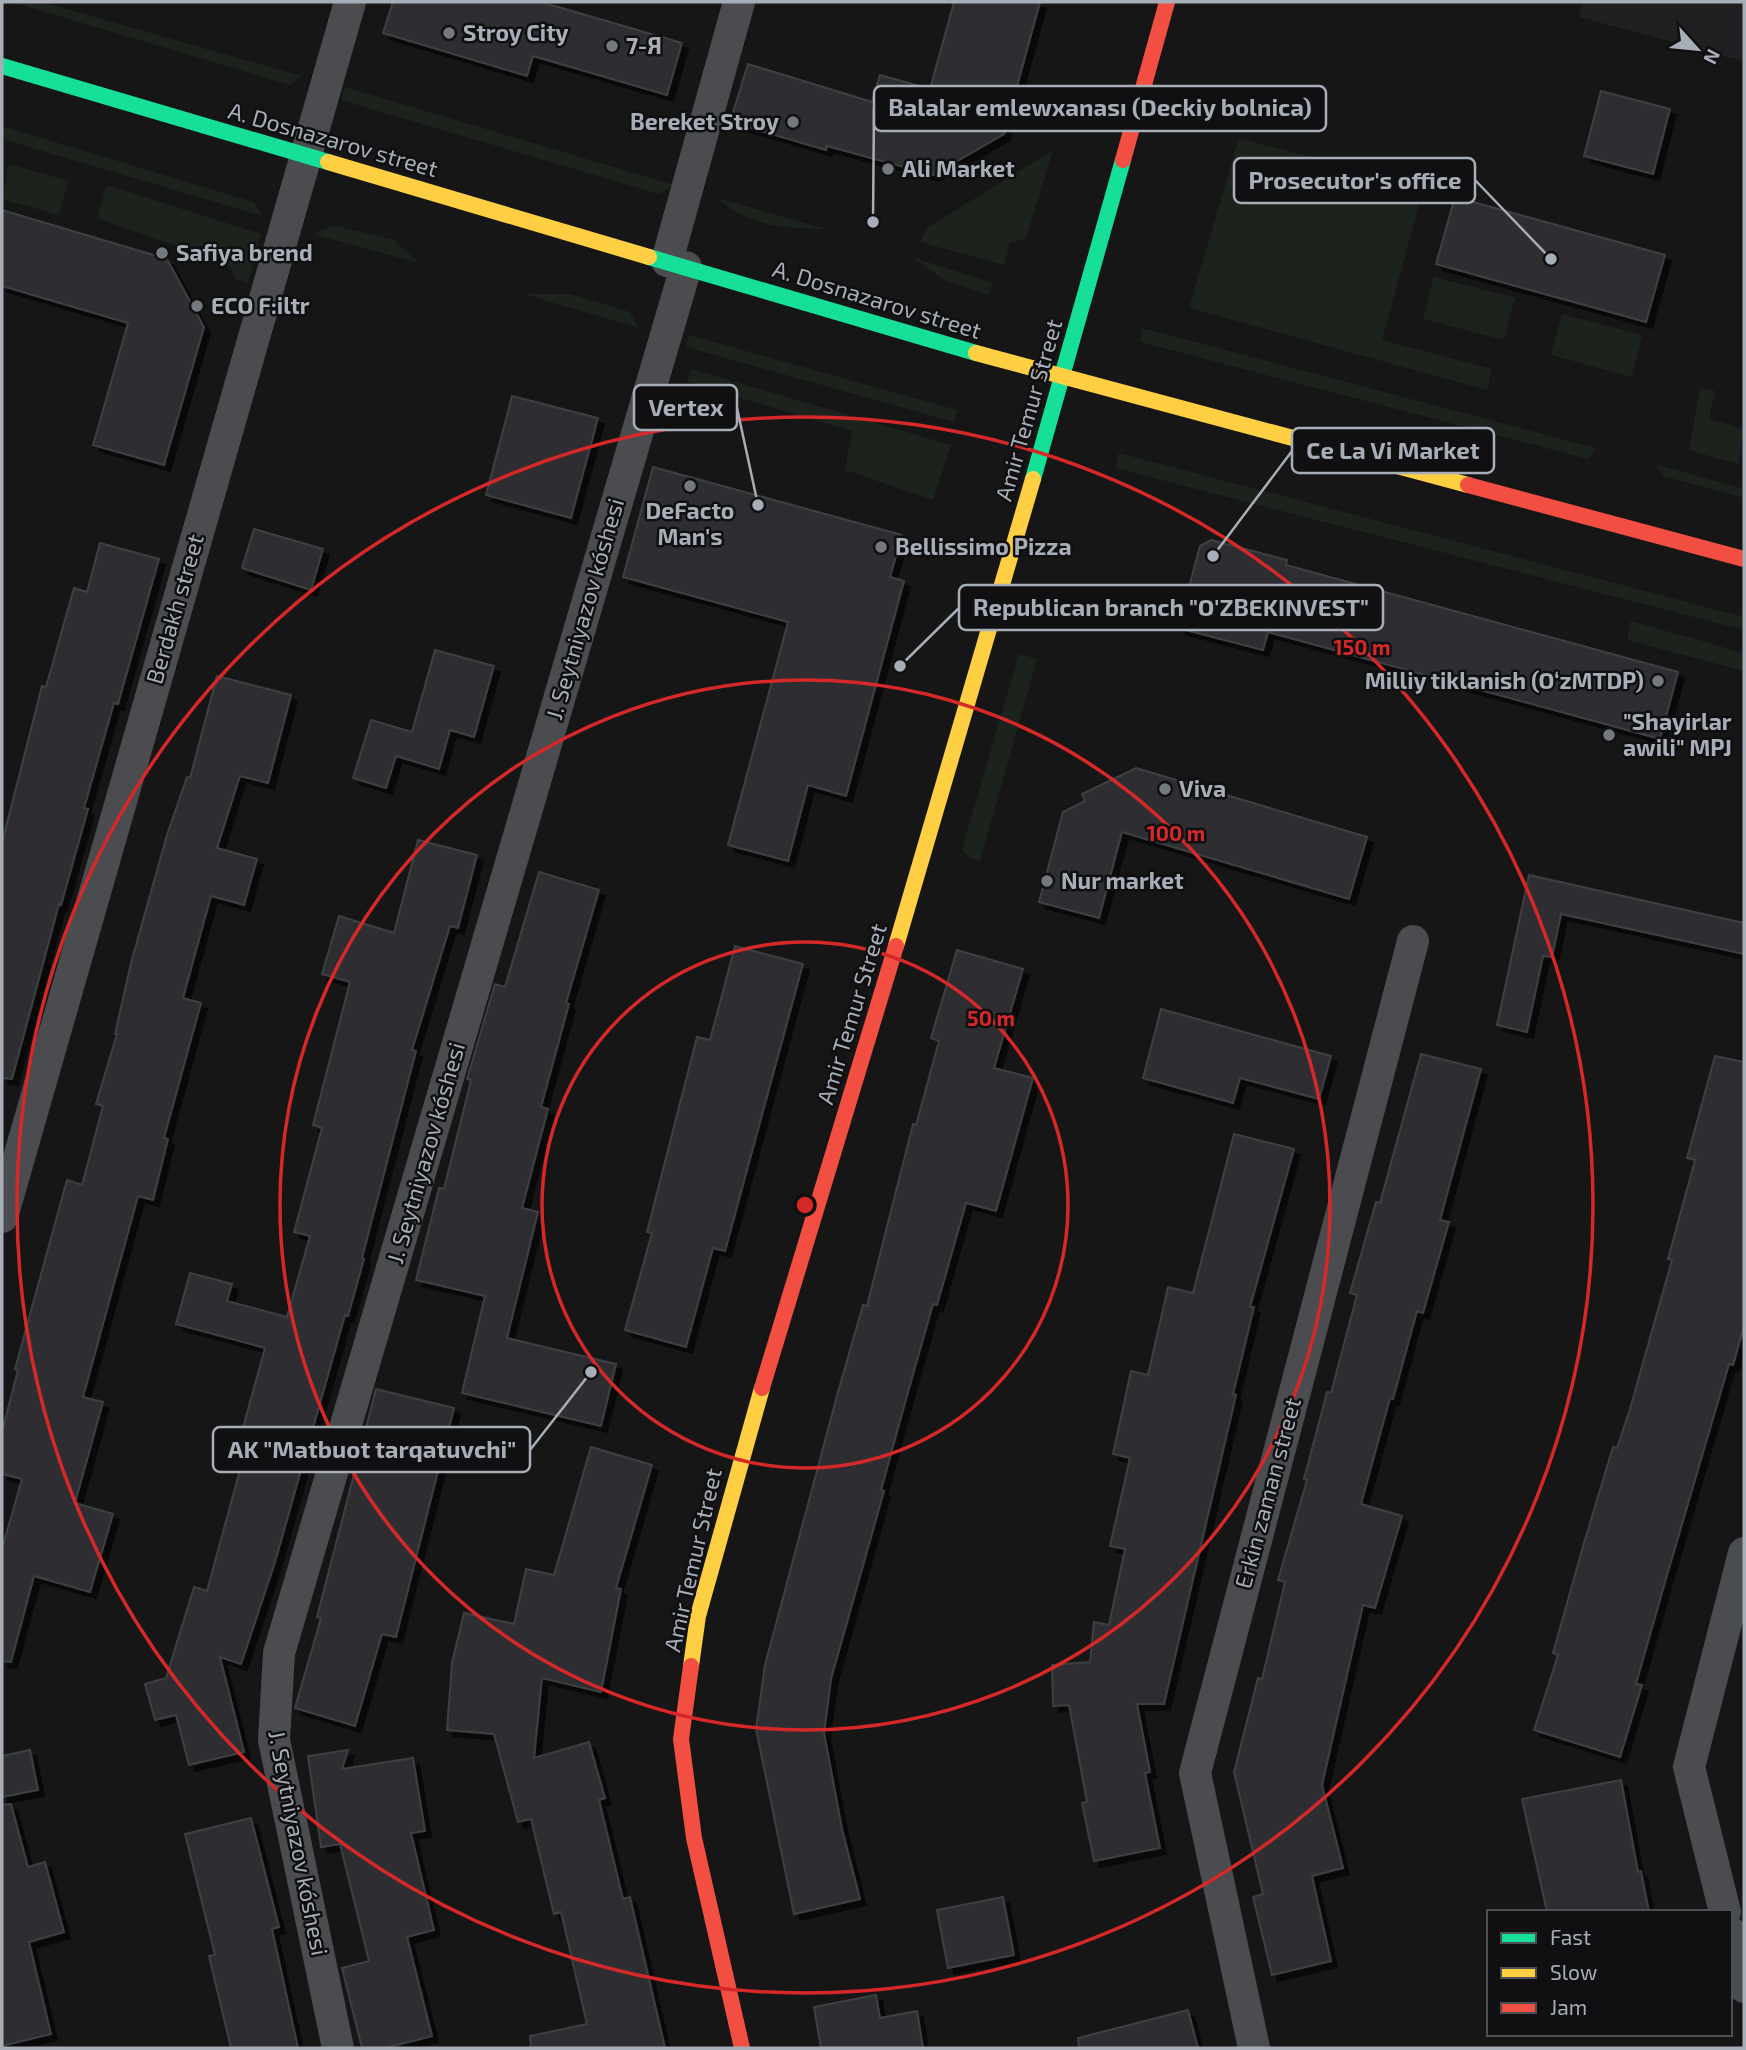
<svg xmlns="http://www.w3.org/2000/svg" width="1746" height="2050" font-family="'Exo 2',sans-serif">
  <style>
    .built { fill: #202022 }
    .green { fill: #1c231d }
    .building { fill: #2f2f30; stroke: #3e4042; stroke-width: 2; filter: url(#shadow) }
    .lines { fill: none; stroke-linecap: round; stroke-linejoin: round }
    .street { stroke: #4a4c4f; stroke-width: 32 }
    .fast { stroke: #16e098; stroke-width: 16 }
    .slow { stroke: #ffcf43; stroke-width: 16 }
    .jam { stroke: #f24e42; stroke-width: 16 }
    .ring { fill: none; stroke: #d62828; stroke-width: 3.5 }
    .poi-dot { fill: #74797f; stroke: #101012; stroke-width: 2.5 }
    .labels { text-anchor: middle; stroke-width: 5; stroke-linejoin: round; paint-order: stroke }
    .poi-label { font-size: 23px; font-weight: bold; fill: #a7aeb7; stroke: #101012; text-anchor: start }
    .street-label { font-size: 23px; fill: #a7aeb7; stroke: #101012 }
    .centre { fill: #d62828; stroke: #101012; stroke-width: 3.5 }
    .ring-label { font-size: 21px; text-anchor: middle; font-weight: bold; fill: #d62828; stroke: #101012; stroke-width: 5; stroke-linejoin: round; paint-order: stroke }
    .leader { fill: none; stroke: #a7aeb7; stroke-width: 2.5 }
    .callout-dot { fill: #a7aeb7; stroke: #101012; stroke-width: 2.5 }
    .callout { fill: #101012; stroke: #a7aeb7; stroke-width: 2.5 }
    .callout-label { font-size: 24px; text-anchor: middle; font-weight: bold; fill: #a7aeb7 }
  </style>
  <defs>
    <filter id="shadow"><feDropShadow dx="6" dy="6" stdDeviation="0" flood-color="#0009"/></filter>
  </defs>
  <rect width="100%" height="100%" fill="#161616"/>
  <path class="built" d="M 1583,2 L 1744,2 L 1744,61 L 1579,17 Z"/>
  <path class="green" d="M 12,2 L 42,2 L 301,76 L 290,85 Z
    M 345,87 L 674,185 L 659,194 L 341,100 Z
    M 2,126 L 253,202 L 263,216 L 2,139 Z
    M 1239,138 L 1424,187 L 1382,340 L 1492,369 L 1487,390 L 1189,308 Z
    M 1053,150 L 1026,238 L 1010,243 L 1004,265 L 920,242 L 927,228 Z
    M 9,164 L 68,181 L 59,215 L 2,199 Z
    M 107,185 L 261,234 L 248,283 L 236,279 L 215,241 L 187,250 L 97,218 Z
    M 718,198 L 826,229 C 786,229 747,226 718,198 Z
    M 333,225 L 394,240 L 419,263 L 313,234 Z
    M 912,257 L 992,283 L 989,295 L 944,280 Z
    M 1434,277 L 1515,298 L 1504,340 L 1423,319 Z
    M 524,294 L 570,294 L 630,312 L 639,328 Z
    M 1562,314 L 1642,335 L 1632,377 L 1551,355 Z
    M 1142,328 L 1596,448 L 1588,459 L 1140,342 Z
    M 689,335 L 957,410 L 954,422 L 686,347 Z
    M 691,369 L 951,445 L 933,500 L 845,470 L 852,431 L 687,382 Z
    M 1700,388 L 1715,391 L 1709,419 L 1744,429 L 1738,464 L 1689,450 Z
    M 1119,453 L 1744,617 L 1744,630 L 1115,468 Z
    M 1655,464 L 1744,489 L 1744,498 L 1663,476 Z
    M 1631,621 L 1744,653 L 1744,671 L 1627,640 Z
    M 1019,654 L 1037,659 L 980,861 L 971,859 L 962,849 Z"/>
  <path class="building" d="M 393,2 L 541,2 L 682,43 L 667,95 L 533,56 L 527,76 L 383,33 Z
    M 954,2 L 1040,2 L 1004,134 L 933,175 L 827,146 L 826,150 L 730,122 L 748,64 L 872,102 L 880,75 L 930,89 Z
    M 1601,91 L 1670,109 L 1653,174 L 1584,156 Z
    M 1455,197 L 1665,255 L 1646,322 L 1436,264 Z
    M 2,210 L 167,259 L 204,327 L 164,465 L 93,445 L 128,323 L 2,286 Z
    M 512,396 L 598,418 L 571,518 L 486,495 Z
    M 653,467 L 902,535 L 890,577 L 904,581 L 846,796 L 808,785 L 788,861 L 728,845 L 788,622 L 623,577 Z
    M 254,529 L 323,549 L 311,590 L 242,568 Z
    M 1211,540 L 1287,560 L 1286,565 L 1678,672 L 1660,739 L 1268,632 L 1263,650 L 1178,628 L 1200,546 Z
    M 100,543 L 159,559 L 118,704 L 114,703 L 84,808 L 88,809 L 61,905 L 59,904 L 12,1079 L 2,1078 L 2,843 L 42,686 L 46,687 L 74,588 L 87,592 Z
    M 435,650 L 494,666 L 474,737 L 450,730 L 439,769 L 396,756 L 386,788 L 353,778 L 371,720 L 412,732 Z
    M 217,676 L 291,695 L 268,783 L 240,776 L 217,848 L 257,859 L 244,905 L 211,896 L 183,998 L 201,1003 L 164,1138 L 168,1139 L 153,1200 L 138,1196 L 83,1397 L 103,1402 L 75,1503 L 113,1514 L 90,1592 L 34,1576 L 11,1662 L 2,1661 L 2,1549 L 22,1479 L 2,1474 L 2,1432 L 18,1370 L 15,1369 L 67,1180 L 82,1185 L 103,1106 L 96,1104 L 117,1034 L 115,1034 L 131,963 L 167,835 L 187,777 L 190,778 Z
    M 1136,768 L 1367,837 L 1349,899 L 1122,832 L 1099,918 L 1039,902 L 1063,812 L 1085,801 L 1082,794 Z
    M 418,840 L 477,855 L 458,928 L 450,926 L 412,1050 L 416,1051 L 362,1258 L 364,1259 L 348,1316 L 345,1315 L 275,1562 L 241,1664 L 220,1657 L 244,1752 L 189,1765 L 176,1715 L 155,1720 L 145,1684 L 166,1678 L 194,1587 L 207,1591 L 247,1444 L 239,1442 L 265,1348 L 176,1324 L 190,1273 L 232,1284 L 227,1301 L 287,1317 L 310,1236 L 294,1232 L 322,1128 L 313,1125 L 350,982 L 322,974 L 339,916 L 394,933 Z
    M 539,872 L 599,890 L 566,1003 L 569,1004 L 541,1107 L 548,1109 L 522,1208 L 538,1212 L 507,1338 L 616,1364 L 601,1426 L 462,1393 L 485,1296 L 416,1280 L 439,1188 L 444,1189 L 471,1080 L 467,1079 L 495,984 L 505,987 Z
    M 1529,875 L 1744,923 L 1744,954 L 1561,914 L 1552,957 L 1543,956 L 1527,1032 L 1497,1025 Z
    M 735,946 L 803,964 L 725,1251 L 713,1248 L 686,1347 L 625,1330 L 652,1233 L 647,1232 L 697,1037 L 710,1040 Z
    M 957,950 L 1023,969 L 994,1068 L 1033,1078 L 996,1211 L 966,1203 L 937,1305 L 933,1304 L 908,1392 L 881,1490 L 884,1491 L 831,1679 L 824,1733 L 842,1829 L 860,1899 L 794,1914 L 756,1729 L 765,1665 L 838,1392 L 863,1305 L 867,1306 L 913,1124 L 916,1125 L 939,1041 L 931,1038 Z
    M 1161,1009 L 1331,1056 L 1319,1099 L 1240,1078 L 1233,1103 L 1143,1078 Z
    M 1421,1054 L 1481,1069 L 1440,1220 L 1449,1222 L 1423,1313 L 1417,1311 L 1393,1399 L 1390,1398 L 1361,1504 L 1402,1516 L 1375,1608 L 1363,1605 L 1322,1785 L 1343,1868 L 1312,1876 L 1331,1961 L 1272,1975 L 1253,1897 L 1263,1894 L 1234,1772 L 1258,1678 L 1262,1679 L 1285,1582 L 1278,1580 L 1307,1480 L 1304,1479 L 1327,1392 L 1331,1393 L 1357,1295 L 1350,1293 L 1376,1202 L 1380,1203 Z
    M 1715,1056 L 1744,1062 L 1744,1326 L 1733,1365 L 1729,1364 L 1665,1582 L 1636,1684 L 1642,1685 L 1620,1757 L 1534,1730 L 1558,1655 L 1553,1653 L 1584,1543 L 1613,1447 L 1617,1448 L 1630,1409 L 1672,1260 L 1668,1259 L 1695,1160 L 1687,1158 Z
    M 1234,1134 L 1294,1149 L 1250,1307 L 1254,1307 L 1233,1394 L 1236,1395 L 1164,1704 L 1137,1704 L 1150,1772 L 1145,1773 L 1160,1848 L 1094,1861 L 1082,1803 L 1087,1802 L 1069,1705 L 1053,1706 L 1052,1665 L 1090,1662 L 1094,1622 L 1109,1625 L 1125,1549 L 1110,1546 L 1130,1458 L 1113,1454 L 1131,1371 L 1148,1375 L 1168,1287 L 1193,1293 Z
    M 376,1389 L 454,1408 L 396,1637 L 382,1634 L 355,1726 L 295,1708 L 321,1618 L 317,1617 Z
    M 591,1447 L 652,1465 L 616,1588 L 621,1589 L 601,1692 L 542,1678 L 534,1758 L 589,1742 L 605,1798 L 599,1800 L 623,1899 L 630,1897 L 665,2048 L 531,2048 L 530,2036 L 587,2024 L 561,1912 L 554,1914 L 531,1819 L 518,1822 L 494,1734 L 447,1730 L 452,1663 L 464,1613 L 514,1624 L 526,1569 L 554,1575 Z
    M 30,1750 L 38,1790 L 2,1797 L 2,1756 Z
    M 348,1750 L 342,1769 L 413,1758 L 425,1831 L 411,1833 L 434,1930 L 407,1937 L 432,2036 L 385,2048 L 362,2048 L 342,1968 L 369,1961 L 340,1844 L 321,1847 L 308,1756 Z
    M 1621,1780 L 1638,1872 L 1641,1871 L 1649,1912 L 1547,1912 L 1522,1799 Z
    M 11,1804 L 28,1867 L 45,1862 L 64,1932 L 29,1942 L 51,2034 L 2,2046 L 2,1805 Z
    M 251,1818 L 279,1927 L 272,1929 L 298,2048 L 231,2048 L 209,1956 L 215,1955 L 185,1834 Z
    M 1003,1897 L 1014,1955 L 948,1968 L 937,1910 Z
    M 876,1995 L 880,2018 L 917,2011 L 923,2048 L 821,2048 L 814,2007 Z
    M 1188,2010 L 1198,2048 L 1079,2048 L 1078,2038 Z"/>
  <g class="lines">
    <path class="street" d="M 667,261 L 739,2
      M 2,1217 L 350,2
      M 1725,1912 L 1689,1767 L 1744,1553
      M 1730,1932 L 1744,1987
      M 338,2048 L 274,1740 L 279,1653 L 686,267
      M 1254,2048 L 1195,1773 L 1413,941"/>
    <path class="fast" d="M 2,66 L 328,162
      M 649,257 L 976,353
      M 1033,479 L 1123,160"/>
    <path class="slow" d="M 328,162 L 649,257
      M 976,353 L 1468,485
      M 896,946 L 1033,479
      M 691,1666 L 698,1616 L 762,1388"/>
    <path class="jam" d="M 1123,160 L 1167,2
      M 1468,485 L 1744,559
      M 762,1388 L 896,946
      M 691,1666 L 681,1739 L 694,1838 L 742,2048"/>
  </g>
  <g class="ring">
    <circle cx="805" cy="1205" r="263"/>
    <circle cx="805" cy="1205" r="525"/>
    <circle cx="805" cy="1205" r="788"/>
  </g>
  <g class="poi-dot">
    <circle cx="449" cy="33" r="7"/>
    <circle cx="612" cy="46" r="7"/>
    <circle cx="793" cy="122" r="7"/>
    <circle cx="888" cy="169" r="7"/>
    <circle cx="162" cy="253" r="7"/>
    <circle cx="197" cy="306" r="7"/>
    <circle cx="690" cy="486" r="7"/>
    <circle cx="881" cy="547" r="7"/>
    <circle cx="1658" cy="681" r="7"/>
    <circle cx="1609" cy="735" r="7"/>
    <circle cx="1165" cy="789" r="7"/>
    <circle cx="1047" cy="881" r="7"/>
  </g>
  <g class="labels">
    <g class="poi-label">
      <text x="463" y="41">Stroy City</text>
      <text x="626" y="54">7-Я</text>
      <text x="779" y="130" text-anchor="end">Bereket Stroy</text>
      <text x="902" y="177">Ali Market</text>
      <text x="176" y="261">Safiya brend</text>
      <text x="211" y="314">ECO F:iltr</text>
      <text x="690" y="519" text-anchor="middle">DeFacto<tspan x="690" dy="26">Man's</tspan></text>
      <text x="895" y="555">Bellissimo Pizza</text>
      <text x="1644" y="689" text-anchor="end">Milliy tiklanish (O‘zMTDP)</text>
      <text x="1623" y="730">"Shayirlar<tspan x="1623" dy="26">awili" MPJ</tspan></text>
      <text x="1179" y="797">Viva</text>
      <text x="1061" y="889">Nur market</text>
    </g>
    <g class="street-label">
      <text transform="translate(333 140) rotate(16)" y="8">A. Dosnazarov street</text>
      <text transform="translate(877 300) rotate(17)" y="8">A. Dosnazarov street</text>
      <text transform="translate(1029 410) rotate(-74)" y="8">Amir Temur Street</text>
      <text transform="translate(175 609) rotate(-74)" y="8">Berdakh street</text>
      <text transform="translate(585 609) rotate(-74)" y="8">J. Seytniyazov kóshesi</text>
      <text transform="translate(852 1014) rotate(-73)" y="8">Amir Temur Street</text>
      <text transform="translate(426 1153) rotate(-74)" y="8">J. Seytniyazov kóshesi</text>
      <text transform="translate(1268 1493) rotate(-75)" y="8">Erkin zaman street</text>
      <text transform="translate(693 1560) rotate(-77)" y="8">Amir Temur Street</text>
      <text transform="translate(298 1843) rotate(79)" y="8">J. Seytniyazov kóshesi</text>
    </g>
  </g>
  <circle cx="805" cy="1205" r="10" class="centre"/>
  <g class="ring-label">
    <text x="1362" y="655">150 m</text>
    <text x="1176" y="841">100 m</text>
    <text x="991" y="1026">50 m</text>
  </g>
  <path class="leader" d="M873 222L874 108M1551 259L1475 180M758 505L737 408M1213 556L1292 451M900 666L959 608M591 1372L530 1450"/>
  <g class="callout-dot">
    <circle cx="873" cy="222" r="7"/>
    <circle cx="1551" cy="259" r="7"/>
    <circle cx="758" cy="505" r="7"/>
    <circle cx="1213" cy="556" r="7"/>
    <circle cx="900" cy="666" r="7"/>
    <circle cx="591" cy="1372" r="7"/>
  </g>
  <g class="callout">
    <rect x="874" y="86" width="452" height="45" rx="7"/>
    <rect x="1234" y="158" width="241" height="45" rx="7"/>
    <rect x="634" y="385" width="103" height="45" rx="7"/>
    <rect x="1292" y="428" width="202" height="45" rx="7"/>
    <rect x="959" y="585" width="424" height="45" rx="7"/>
    <rect x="213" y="1427" width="317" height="45" rx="7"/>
  </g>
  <g class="callout-label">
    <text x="1100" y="116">Balalar emlewxanası (Deckiy bolnica)</text>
    <text x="1355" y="189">Prosecutor's office</text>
    <text x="686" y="416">Vertex</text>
    <text x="1393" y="459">Ce La Vi Market</text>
    <text x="1171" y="616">Republican branch "O'ZBEKINVEST"</text>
    <text x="372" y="1458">AK "Matbuot tarqatuvchi"</text>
  </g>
  <rect width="1746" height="2050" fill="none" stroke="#a7aeb7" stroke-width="7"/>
  <rect x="1487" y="1910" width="245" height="126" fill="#101012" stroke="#4c4f54" stroke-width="2"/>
  <rect x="1501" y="1933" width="35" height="10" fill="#16e098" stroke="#4c4f54" stroke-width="2"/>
  <text x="1550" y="1945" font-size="21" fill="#a7aeb7">Fast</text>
  <rect x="1501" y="1968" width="35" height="10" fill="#ffcf43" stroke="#4c4f54" stroke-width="2"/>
  <text x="1550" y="1980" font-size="21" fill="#a7aeb7">Slow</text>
  <rect x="1501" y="2003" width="35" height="10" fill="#f24e42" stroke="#4c4f54" stroke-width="2"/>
  <text x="1550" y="2015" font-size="21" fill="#a7aeb7">Jam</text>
  <g transform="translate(1697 49) rotate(117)" stroke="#101012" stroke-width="5" paint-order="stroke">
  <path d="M0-5L12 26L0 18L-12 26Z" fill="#a7aeb7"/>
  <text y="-10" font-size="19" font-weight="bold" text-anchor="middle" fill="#a7aeb7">N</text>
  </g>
</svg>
